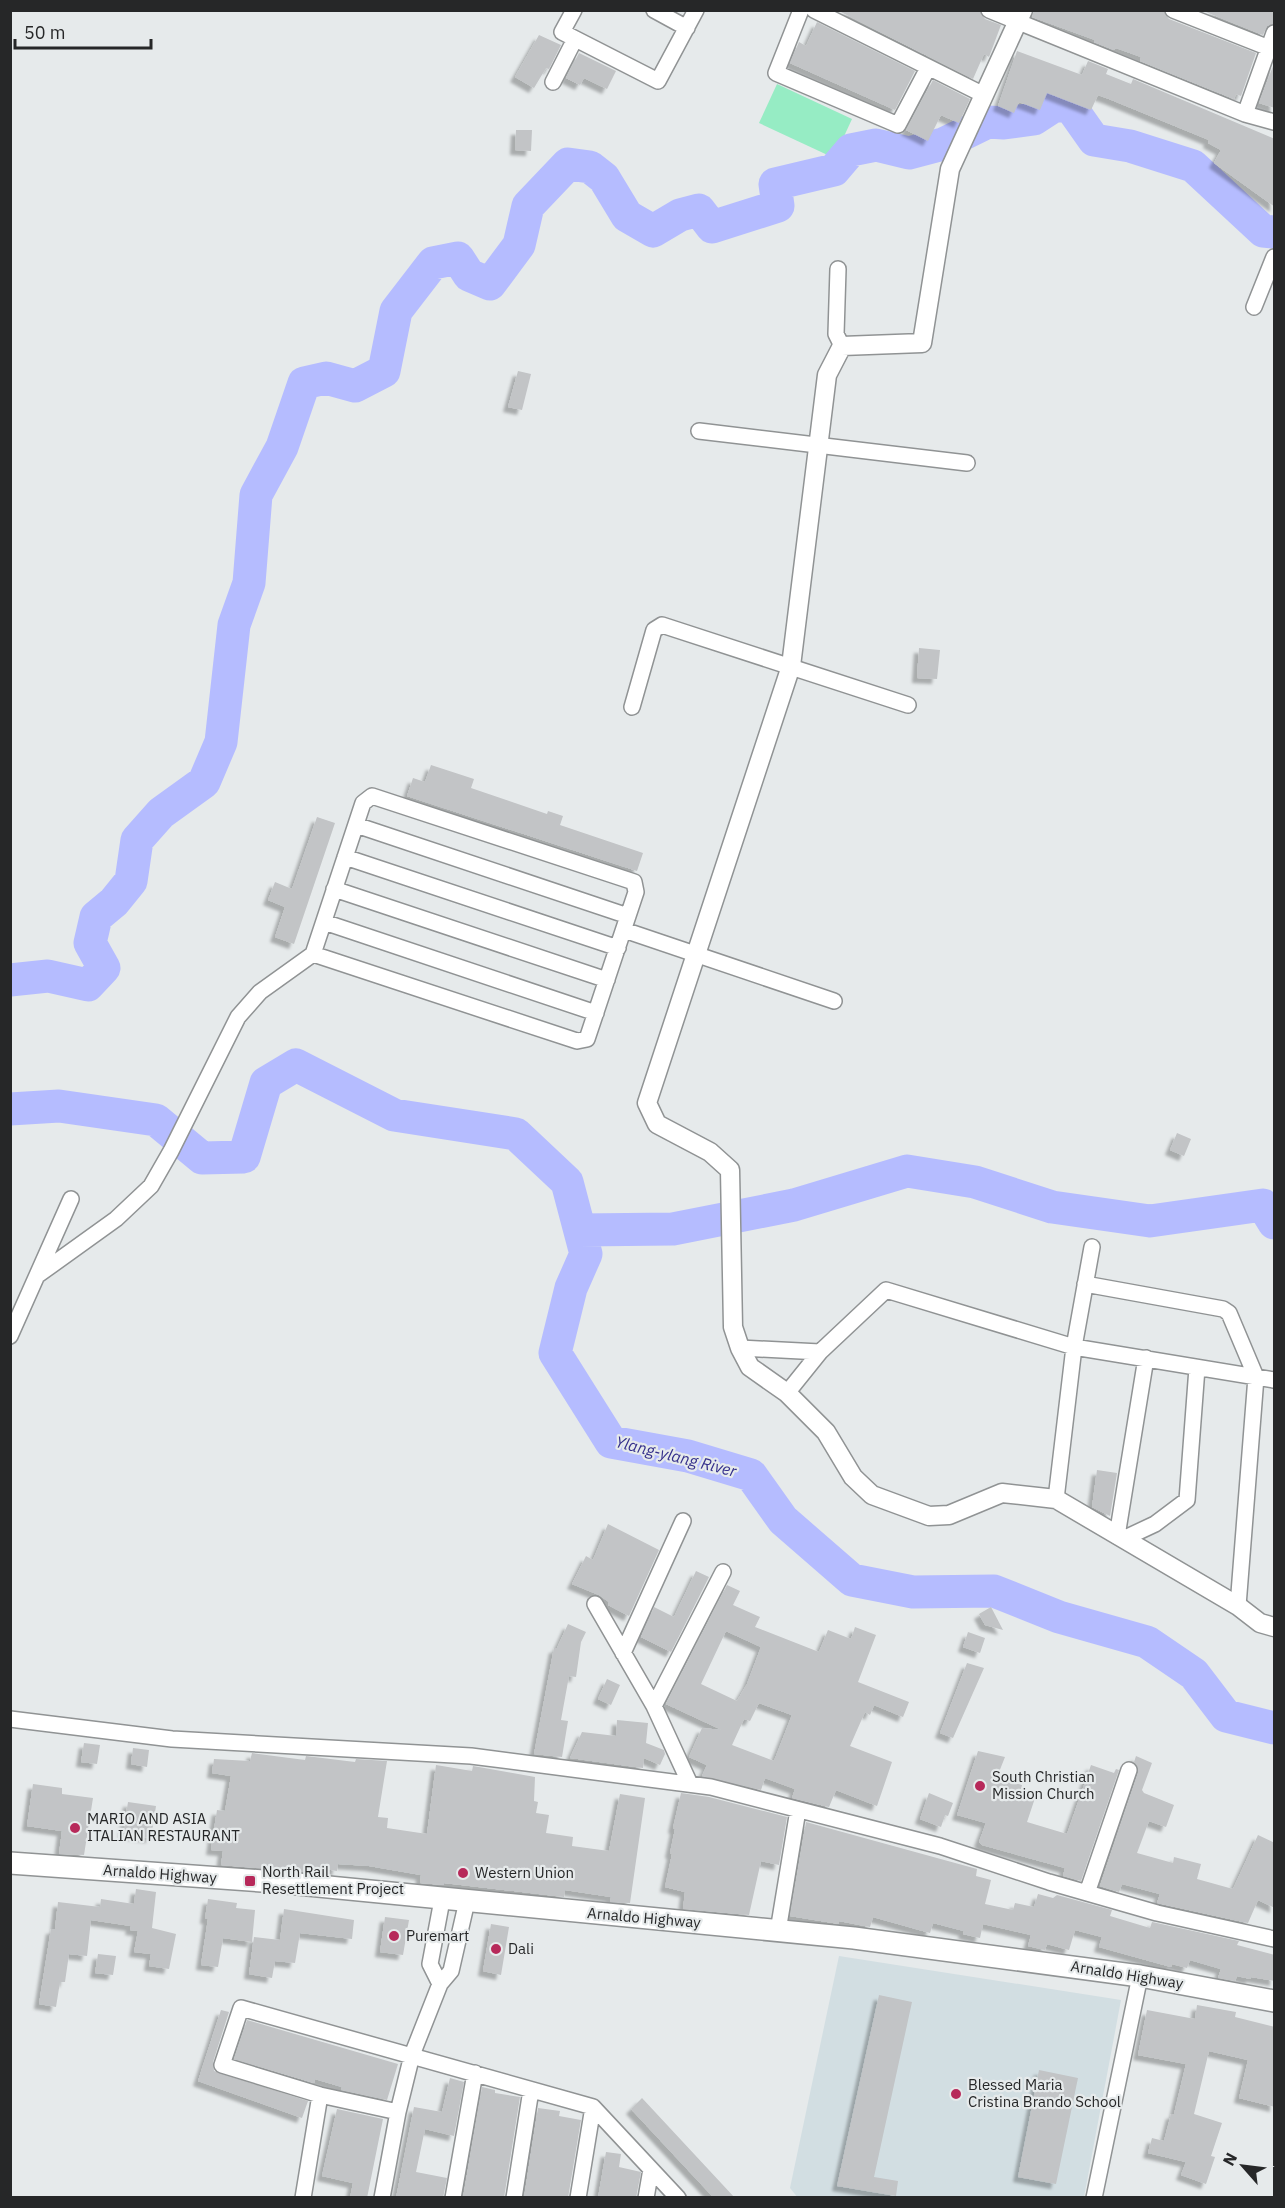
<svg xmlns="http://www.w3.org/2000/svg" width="1285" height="2208" font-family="'IBM Plex Sans',sans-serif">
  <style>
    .built { fill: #d2dee2 }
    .green { fill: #96ecc4 }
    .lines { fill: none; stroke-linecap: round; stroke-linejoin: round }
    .river { stroke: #b5bcff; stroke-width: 33 }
    .building { fill: #c2c4c6; fill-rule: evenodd; filter: url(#shadow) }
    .minor-casing { stroke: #909394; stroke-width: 18 }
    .tertiary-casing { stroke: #909394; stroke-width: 21 }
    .secondary-casing { stroke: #909394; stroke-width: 24 }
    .minor { stroke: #fff; stroke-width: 15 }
    .tertiary { stroke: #fff; stroke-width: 18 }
    .secondary { stroke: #fff; stroke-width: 21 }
    .poi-dot { fill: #b7295a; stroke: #e6eaeb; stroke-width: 2 }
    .labels { text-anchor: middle; stroke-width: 4.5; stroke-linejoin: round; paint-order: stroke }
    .poi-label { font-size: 15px; fill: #262728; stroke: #e6eaeb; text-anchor: start }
    .street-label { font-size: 15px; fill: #262728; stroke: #e6eaeb }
    .water-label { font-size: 16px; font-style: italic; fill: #35308c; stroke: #e6eaeb }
  </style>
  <defs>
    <filter id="shadow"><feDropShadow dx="-5" dy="5" stdDeviation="1.5" flood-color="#0004"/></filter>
  </defs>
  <rect width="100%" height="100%" fill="#e6eaeb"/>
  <path class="built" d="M 839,1956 L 1121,2000 L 1084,2197 L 798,2198 L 790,2188 Z"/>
  <path class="green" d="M 777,84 L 852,119 L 834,158 L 759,123 Z"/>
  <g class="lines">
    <path class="river" d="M 10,980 L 48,976 L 88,985 L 104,968 L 90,943 L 96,917 L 114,902 L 131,881 L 137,840 L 161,813 L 204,782 L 221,742 L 234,625 L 249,583 L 256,495 L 282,447 L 304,383 L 326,378 L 355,386 L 384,371 L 396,311 L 433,263 L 458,258 L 469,275 L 490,284 L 519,245 L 528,206 L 568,164 L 590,167 L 604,178 L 627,216 L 653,231 L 680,215 L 699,210 L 712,227 L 778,206 L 775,184 L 834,170 L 851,150 L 876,145 L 909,153 L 943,144 L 988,122 L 1004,123 L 1034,119 L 1054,106 L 1070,106 L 1094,140 L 1130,146 L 1193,166 L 1263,231 L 1274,232
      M 10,1109 L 59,1106 L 156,1120 L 202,1158 L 244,1157 L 266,1083 L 296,1065 L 394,1115 L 516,1134 L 567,1182 L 586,1254 L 571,1288 L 555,1353 L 611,1442 L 688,1456 L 751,1475 L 783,1520 L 852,1580 L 913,1592 L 994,1591 L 1059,1617 L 1147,1642 L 1194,1674 L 1226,1716 L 1274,1728
      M 580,1230 L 673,1229 L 794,1205 L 907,1171 L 975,1182 L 1052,1207 L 1150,1221 L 1263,1205 L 1274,1223"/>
  </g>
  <path class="building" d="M 837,10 L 979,10 L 985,19 L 1001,25 L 989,57 L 984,54 L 973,79 Z
    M 1034,10 L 1163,10 L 1169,19 L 1256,53 L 1241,96 L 1236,94 L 1234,99 L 1140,61 L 1141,57 L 1116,48 L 1114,50 L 1094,42 L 1095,40 L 1032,17 Z
    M 1201,10 L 1275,10 L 1275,24 L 1267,26 L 1263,35 Z
    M 817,22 L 915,71 L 895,110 L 790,63 L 799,42 L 806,46 Z
    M 539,35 L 561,45 L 549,69 L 546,68 L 534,88 L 515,77 Z
    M 1017,51 L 1082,75 L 1088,61 L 1108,69 L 1106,74 L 1131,84 L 1133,79 L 1275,139 L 1275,207 L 1214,163 L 1221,150 L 1208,143 L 1209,140 L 1109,99 L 1098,95 L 1091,110 L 1047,93 L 1040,110 L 1019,102 L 1014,113 L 998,106 Z
    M 579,53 L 616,71 L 607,89 L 584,78 L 580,85 L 566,78 Z
    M 1275,61 L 1275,108 L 1259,103 Z
    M 933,80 L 970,99 L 959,123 L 941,115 L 928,141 L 906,130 Z
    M 516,130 L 532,130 L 531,151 L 515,150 Z
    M 518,371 L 531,374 L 522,410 L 508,407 Z
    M 919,648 L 940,650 L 937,679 L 917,678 Z
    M 431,765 L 474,779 L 471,788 L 547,814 L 548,811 L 563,816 L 560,825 L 643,853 L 637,871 L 407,796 L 413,778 L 425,782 Z
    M 317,817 L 335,823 L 294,944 L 275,937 L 285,907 L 268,900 L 275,882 L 292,889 Z
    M 1177,1133 L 1191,1139 L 1184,1156 L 1170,1150 Z
    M 1097,1470 L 1117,1473 L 1110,1516 L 1092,1507 Z
    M 608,1524 L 659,1550 L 629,1616 L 608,1605 L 609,1602 L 599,1595 L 572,1584 L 586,1556 L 593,1560 Z
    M 696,1571 L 709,1577 L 671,1652 L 641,1637 L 654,1607 L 674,1617 Z
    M 727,1585 L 740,1591 L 733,1605 L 760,1617 L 755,1627 L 819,1652 L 828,1630 L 851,1639 L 855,1627 L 876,1635 L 858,1682 L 909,1702 L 903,1717 L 874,1705 L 870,1715 L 865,1712 L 850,1746 L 892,1762 L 877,1806 L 836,1790 L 829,1807 L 792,1798 L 795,1789 L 765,1778 L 761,1790 L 702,1776 L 707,1765 L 689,1757 L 702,1728 L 722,1730 L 666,1704 ZM 726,1631 L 761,1647 L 747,1684 L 737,1701 L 701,1684 ZM 759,1703 L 792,1715 L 774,1761 L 732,1745 L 744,1719 L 750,1721 Z
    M 991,1607 L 1003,1630 L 985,1625 L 979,1614 Z
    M 568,1624 L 586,1632 L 581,1642 L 576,1677 L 569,1676 L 561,1720 L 568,1721 L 562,1757 L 534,1754 L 554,1648 L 557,1648 Z
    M 968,1632 L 985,1638 L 980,1653 L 963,1647 Z
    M 967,1663 L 984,1668 L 953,1738 L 940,1733 Z
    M 607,1679 L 620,1685 L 611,1705 L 598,1699 Z
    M 617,1720 L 648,1723 L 646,1743 L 664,1750 L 665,1754 L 660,1765 L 644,1758 L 643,1768 L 570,1758 L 582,1732 L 616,1736 Z
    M 84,1743 L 100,1745 L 97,1764 L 81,1762 Z
    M 133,1748 L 149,1750 L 147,1767 L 131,1764 Z
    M 978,1751 L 1005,1757 L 997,1777 L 1022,1785 L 1020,1793 L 1035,1798 L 1027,1822 L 1067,1834 L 1091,1765 L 1114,1773 L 1116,1769 L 1119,1770 L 1081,1881 L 1063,1876 L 1065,1868 L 982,1845 L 979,1842 L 986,1823 L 957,1815 Z
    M 252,1753 L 305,1760 L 306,1756 L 355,1762 L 356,1759 L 387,1761 L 378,1817 L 388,1818 L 387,1828 L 427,1834 L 436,1765 L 472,1771 L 473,1766 L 535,1777 L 534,1801 L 538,1802 L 536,1813 L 549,1815 L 546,1833 L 573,1837 L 572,1846 L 609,1851 L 620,1794 L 645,1798 L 630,1903 L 610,1902 L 611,1897 L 565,1890 L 564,1897 L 444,1883 L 444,1885 L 420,1883 L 421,1875 L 369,1866 L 338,1864 L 337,1871 L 314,1867 L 313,1873 L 221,1865 L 223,1851 L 211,1850 L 217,1810 L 225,1811 L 231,1776 L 212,1773 L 214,1759 L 250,1761 Z
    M 1136,1756 L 1152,1763 L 1142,1790 L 1144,1793 L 1174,1805 L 1166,1827 L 1149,1821 L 1137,1853 L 1173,1863 L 1174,1857 L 1201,1864 L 1197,1879 L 1233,1889 L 1258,1835 L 1275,1843 L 1275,1908 L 1258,1900 L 1248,1923 L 1157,1903 L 1160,1894 L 1122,1884 L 1119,1892 L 1100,1886 L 1138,1773 L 1138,1768 L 1134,1762 Z
    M 33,1784 L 62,1788 L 62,1794 L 93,1798 L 84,1855 L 59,1854 L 62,1831 L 27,1826 Z
    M 681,1793 L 709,1797 L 787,1817 L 779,1865 L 761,1861 L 749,1915 L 683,1909 L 685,1892 L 665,1887 L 672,1854 L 670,1853 L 675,1829 L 673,1828 Z
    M 929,1793 L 953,1803 L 948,1816 L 945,1815 L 941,1827 L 920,1819 Z
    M 128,1802 L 156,1806 L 151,1838 L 123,1834 Z
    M 806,1822 L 977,1869 L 976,1876 L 991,1880 L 985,1904 L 1013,1910 L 1015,1903 L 1034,1907 L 1038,1894 L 1053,1898 L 1057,1895 L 1112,1910 L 1110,1916 L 1150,1928 L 1152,1922 L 1239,1941 L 1237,1945 L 1275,1955 L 1275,1981 L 1251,1977 L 1250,1979 L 1237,1976 L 1235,1981 L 1218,1978 L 1221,1969 L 1190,1960 L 1187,1968 L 1172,1964 L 1171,1967 L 1099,1947 L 1102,1937 L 1075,1930 L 1069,1950 L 1047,1944 L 1045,1950 L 1028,1946 L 1031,1935 L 983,1924 L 980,1938 L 963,1934 L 964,1931 L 933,1923 L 930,1933 L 873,1917 L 870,1927 L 839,1921 L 839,1924 L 790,1916 Z
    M 136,1889 L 156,1892 L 152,1928 L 176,1934 L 169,1969 L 149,1966 L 151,1954 L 134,1952 L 138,1931 L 130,1930 L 131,1926 L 91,1920 L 87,1956 L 69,1954 L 65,1982 L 60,1982 L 56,2007 L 39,2004 L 51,1929 L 55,1929 L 58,1902 L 100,1907 L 101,1899 L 134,1904 Z
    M 208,1899 L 237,1903 L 236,1908 L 255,1910 L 252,1942 L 223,1938 L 218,1967 L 201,1965 L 208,1919 L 205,1919 Z
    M 284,1909 L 354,1920 L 352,1939 L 300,1933 L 295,1963 L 275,1961 L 272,1978 L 249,1974 L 254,1937 L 280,1940 Z
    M 385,1917 L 409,1920 L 403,1955 L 380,1952 Z
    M 491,1924 L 509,1927 L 501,1975 L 483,1971 Z
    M 98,1954 L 116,1956 L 113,1975 L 95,1973 Z
    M 879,1995 L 912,2002 L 874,2177 L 898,2181 L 896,2196 L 837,2186 Z
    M 1197,2005 L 1236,2012 L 1235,2017 L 1275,2027 L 1275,2107 L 1239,2098 L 1248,2060 L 1209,2051 L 1194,2114 L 1222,2123 L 1211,2156 L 1215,2157 L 1206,2184 L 1181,2175 L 1186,2162 L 1148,2153 L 1152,2138 L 1164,2141 L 1171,2114 L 1174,2114 L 1186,2064 L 1138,2055 L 1147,2010 L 1195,2019 Z
    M 221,2010 L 229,2012 L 213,2062 L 214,2071 L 308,2101 L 302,2118 L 198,2081 Z
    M 247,2020 L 398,2064 L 387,2100 L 341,2090 L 342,2087 L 315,2079 L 314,2083 L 234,2059 Z
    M 1039,2070 L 1078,2078 L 1056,2184 L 1018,2177 Z
    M 450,2078 L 464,2082 L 454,2136 L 425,2129 L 416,2172 L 447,2178 L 443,2198 L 396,2198 L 414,2107 L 442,2112 Z
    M 482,2087 L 495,2090 L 495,2093 L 520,2097 L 504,2198 L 463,2198 Z
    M 642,2098 L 735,2198 L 714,2198 L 631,2109 Z
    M 538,2108 L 560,2111 L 559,2116 L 581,2120 L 568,2198 L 524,2198 Z
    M 337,2109 L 383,2119 L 367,2198 L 350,2198 L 353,2183 L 322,2176 Z
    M 606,2152 L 621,2154 L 619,2167 L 641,2172 L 636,2198 L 598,2198 Z"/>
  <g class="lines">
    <g class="minor-casing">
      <path id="minor" d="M 574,10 L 562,32 L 658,81 L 696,10
        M 654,10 L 687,28
        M 801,10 L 776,73 L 898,125 L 928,68
        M 814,10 L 984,95
        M 989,10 L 1245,114 L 1274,122
        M 1173,10 L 1269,48
        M 553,82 L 575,39
        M 1245,114 L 1274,33
        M 838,269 L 836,334 L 842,346
        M 1254,307 L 1274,257
        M 699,431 L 967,463
        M 632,707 L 654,630 L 662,625 L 908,705
        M 372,796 L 634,882 L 636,892 L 587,1039 L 577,1041 L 313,954 L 363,803 Z
        M 356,825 L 628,916
        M 345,857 L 618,948
        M 334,889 L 607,980
        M 324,922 L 596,1013
        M 624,930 L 834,1001
        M 38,1275 L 116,1219 L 151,1186 L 171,1151 L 238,1017 L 260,992 L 313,954
        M 1085,1284 L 1223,1309 L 1229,1313 L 1256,1377 L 1238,1606
        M 10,1336 L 71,1199
        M 740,1348 L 820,1352
        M 787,1393 L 820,1352 L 886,1290 L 1074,1347 L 1274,1380
        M 1056,1499 L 1074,1347 L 1092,1247
        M 1117,1536 L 1146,1358
        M 1123,1539 L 1155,1524 L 1187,1500 L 1197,1368
        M 595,1604 L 654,1706 L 690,1784
        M 623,1653 L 683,1521
        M 654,1706 L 723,1572
        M 10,1719 L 172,1739 L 471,1756 L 711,1787 L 940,1846 L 1049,1882 L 1157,1913 L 1274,1939
        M 1087,1893 L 1129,1770
        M 778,1931 L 798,1810
        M 440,1984 L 430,1964 L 442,1900
        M 398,2112 L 320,2095 L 222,2065 L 241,2008 L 593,2107 L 678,2198
        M 303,2198 L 320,2095
        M 382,2198 L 398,2112 L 412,2055 L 440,1984 L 451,1971 L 467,1901
        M 453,2198 L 475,2073
        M 514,2198 L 531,2090
        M 578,2198 L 593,2107
        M 646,2198 L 651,2169
        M 1094,2198 L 1140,1976"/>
    </g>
    <g class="tertiary-casing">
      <path id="tertiary" d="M 1023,10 L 950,169 L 922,343 L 842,346 L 827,375 L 791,666 L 647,1103 L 657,1124 L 710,1152 L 730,1170 L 733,1327 L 740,1348 L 750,1367 L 787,1393 L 826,1432 L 853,1477 L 872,1495 L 929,1516 L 949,1515 L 1002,1493 L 1056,1499 L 1238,1606 L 1260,1623 L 1274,1627"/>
    </g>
    <g class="secondary-casing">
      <path id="secondary" d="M 10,1863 L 277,1882 L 854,1938 L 1140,1976 L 1274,2001"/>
    </g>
    <use href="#minor" class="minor"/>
    <use href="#tertiary" class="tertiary"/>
    <use href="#secondary" class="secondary"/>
  </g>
  <g class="poi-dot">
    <circle cx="980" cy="1786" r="6"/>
    <circle cx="75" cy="1828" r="6"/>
    <circle cx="463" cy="1873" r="6"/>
    <rect x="244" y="1875" width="12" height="12" rx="3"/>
    <circle cx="394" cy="1936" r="6"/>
    <circle cx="496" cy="1949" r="6"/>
    <circle cx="956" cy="2094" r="6"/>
  </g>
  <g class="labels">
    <g class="poi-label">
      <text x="992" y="1782">South Christian<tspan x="992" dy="17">Mission Church</tspan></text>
      <text x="87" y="1824">MARIO AND ASIA<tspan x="87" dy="17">ITALIAN RESTAURANT</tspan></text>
      <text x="262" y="1877">North Rail<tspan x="262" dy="17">Resettlement Project</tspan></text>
      <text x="475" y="1878">Western Union</text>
      <text x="406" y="1941">Puremart</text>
      <text x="508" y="1954">Dali</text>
      <text x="968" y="2090">Blessed Maria<tspan x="968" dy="17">Cristina Brando School</tspan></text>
    </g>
    <g class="street-label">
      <text transform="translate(160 1874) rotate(4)" y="5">Arnaldo Highway</text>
      <text transform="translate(644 1918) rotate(5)" y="5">Arnaldo Highway</text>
      <text transform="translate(1127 1975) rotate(9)" y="5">Arnaldo Highway</text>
    </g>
    <g class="water-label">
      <text transform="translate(676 1456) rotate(14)" y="6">Ylang-ylang River</text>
    </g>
  </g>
  <rect width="1285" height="2208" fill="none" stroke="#262728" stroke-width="24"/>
  <g transform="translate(1243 2166) rotate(298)" stroke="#e6eaeb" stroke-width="4.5" paint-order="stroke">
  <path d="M0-4.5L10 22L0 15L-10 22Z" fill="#262728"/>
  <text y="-9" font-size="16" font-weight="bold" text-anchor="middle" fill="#262728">N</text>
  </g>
  <path d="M15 39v9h136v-9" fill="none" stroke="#262728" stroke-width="3"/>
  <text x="24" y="39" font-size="18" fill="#262728" stroke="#e6eaeb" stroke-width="4.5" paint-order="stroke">50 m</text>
</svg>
